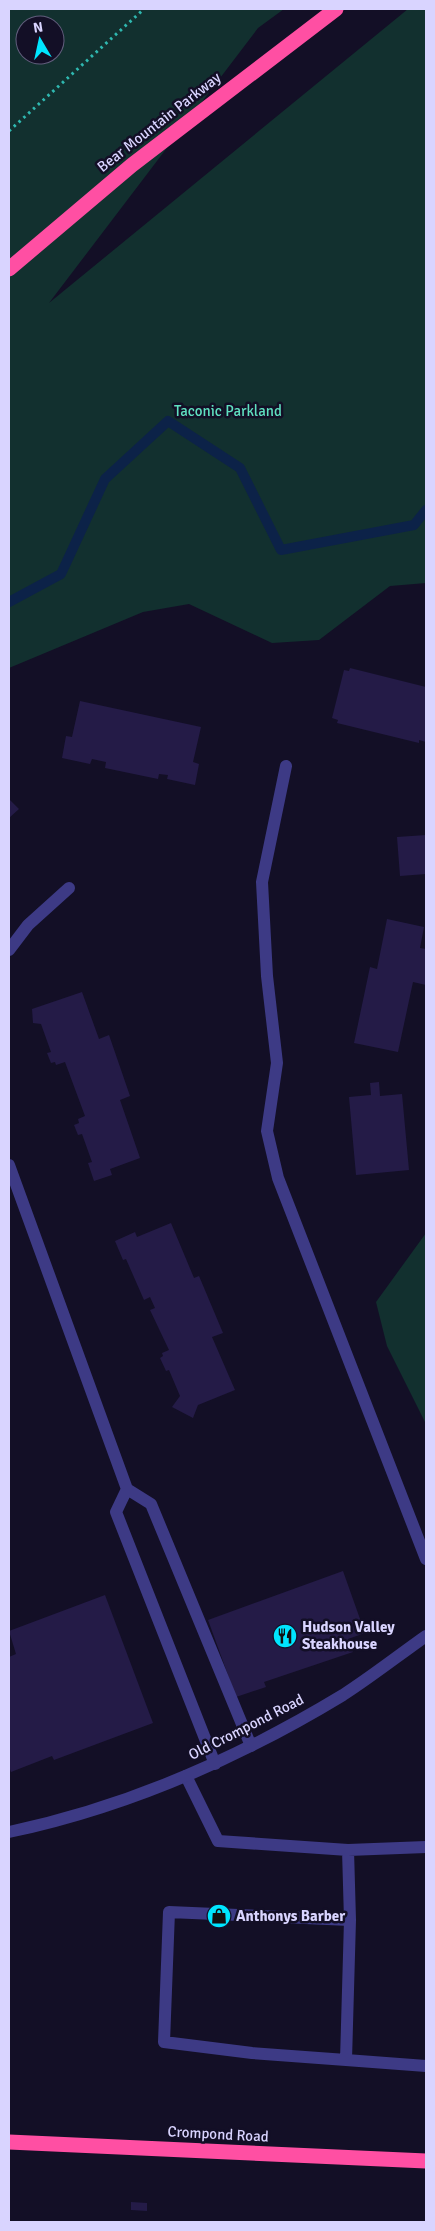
<svg xmlns="http://www.w3.org/2000/svg" width="435" height="2231" font-family="Signika,sans-serif">
  <style>
    .green { fill: #12302f; fill-rule: evenodd }
    .lines { fill: none; stroke-linecap: round; stroke-linejoin: round }
    .stream { stroke: #0c2248; stroke-width: 10 }
    .building { fill: #241b47 }
    .path { stroke: #2fb8b0; stroke-width: 3; stroke-dasharray: 2.5 4; stroke-linecap: butt }
    .lane { stroke: #3d3a85; stroke-width: 12 }
    .street { stroke: #3d3a85; stroke-width: 12 }
    .highway { stroke: #ff4fa3; stroke-width: 15 }
    .labels { text-anchor: middle; stroke-width: 5; stroke-linejoin: round; paint-order: stroke }
    .street-label { font-size: 15px; fill: #d9d4ff; stroke: #130f26 }
    .park-label { font-size: 15px; fill: #5fe0c0; stroke: #130f26 }
    .poi-label { font-size: 15px; font-weight: bold; fill: #d9d4ff; stroke: #130f26; text-anchor: start }
  </style>
  <rect width="100%" height="100%" fill="#130f26"/>
  <path class="green" d="M 9,9 L 284,9 L 258,28 L 49,303 L 408,9 L 426,9 L 426,583 L 390,586 L 319,640 L 272,643 L 189,604 L 143,612 L 9,668 ZM 25,25 L 55,25 L 55,55 L 25,55 Z
    M 426,1233 L 426,1424 L 387,1346 L 376,1302 Z"/>
  <g class="lines">
    <path class="stream" d="M 9,602 L 61,574 L 105,479 L 168,421 L 240,468 L 281,550 L 414,525 L 426,510"/>
  </g>
  <path class="building" d="M 350,668 L 426,687 L 426,742 L 419,740 L 419,743 L 337,723 L 338,720 L 332,718 L 344,670 L 349,671 Z
    M 80,701 L 201,727 L 193,762 L 199,764 L 195,785 L 167,779 L 168,775 L 159,774 L 158,779 L 105,768 L 106,762 L 92,759 L 90,764 L 62,758 L 66,736 L 72,737 Z
    M 9,799 L 19,809 L 9,818 Z
    M 426,835 L 426,874 L 400,876 L 397,837 Z
    M 387,919 L 424,927 L 420,948 L 426,949 L 426,985 L 413,982 L 398,1052 L 354,1043 L 370,967 L 377,969 Z
    M 82,992 L 99,1039 L 109,1035 L 130,1096 L 120,1100 L 140,1158 L 110,1169 L 112,1175 L 94,1181 L 88,1163 L 92,1162 L 82,1134 L 78,1135 L 74,1125 L 79,1123 L 78,1119 L 85,1116 L 65,1062 L 56,1065 L 55,1062 L 51,1063 L 47,1053 L 51,1052 L 41,1024 L 33,1023 L 32,1009 Z
    M 379,1082 L 380,1096 L 402,1094 L 409,1170 L 356,1175 L 349,1097 L 371,1095 L 370,1083 Z
    M 171,1223 L 194,1278 L 199,1276 L 223,1333 L 212,1337 L 235,1390 L 198,1405 L 193,1418 L 172,1407 L 180,1396 L 169,1370 L 166,1371 L 160,1358 L 163,1356 L 162,1353 L 169,1350 L 150,1310 L 155,1308 L 150,1297 L 144,1300 L 126,1259 L 123,1260 L 115,1241 L 135,1232 L 137,1237 Z
    M 343,1571 L 365,1633 L 348,1639 L 353,1652 L 264,1682 L 266,1687 L 236,1697 L 208,1620 Z
    M 105,1595 L 153,1723 L 54,1760 L 52,1756 L 11,1772 L 9,1767 L 9,1657 L 16,1654 L 9,1631 Z
    M 131,2202 L 147,2203 L 147,2211 L 131,2210 Z"/>
  <g class="lines">
    <path class="path" d="M 9,131 L 144,9"/>
    <path class="lane" d="M 9,950 L 28,925 L 69,888
      M 9,1165 L 127,1489 L 151,1504 L 251,1746
      M 127,1489 L 116,1512 L 215,1764
      M 186,1776 L 218,1841 L 348,1850 L 426,1847
      M 348,1850 L 350,1920 L 346,2060 L 252,2053 L 164,2042 L 169,1912 L 350,1920
      M 346,2060 L 426,2066"/>
    <path class="street" d="M 286,766 L 262,882 L 267,976 L 277,1063 L 267,1131 L 278,1178 L 426,1559
      M 9,1832 C 128,1807 239,1758 343,1695 C 371,1677 399,1655 426,1636"/>
    <path class="highway" d="M 9,269 L 132,165 L 336,9
      M 9,2142 L 426,2161"/>
  </g>
  <defs>
    <g id="restaurant-disc" transform="scale(1.25)"><circle r="9.5" fill="#00e5ff" stroke="#130f26"/><path d="M-5-6h1v4h1v-4h1v4h1v-4h1v5L-1.5 .5V6h-2V.5L-5-1ZM5-6V6H3V1.5H1.5Q1.5-4 5-6Z" fill="#111"/></g>
    <g id="shop-disc" transform="scale(1.25)"><circle r="9.5" fill="#00e5ff" stroke="#130f26"/><path d="M-5-2.5h2.3a2.7 3.5 0 0 1 5.4 0H5L5.5 6h-11ZM-1.5-2.5h3a1.5 2.3 0 0 0-3 0Z" fill="#111"/></g>
  </defs>
  <g fill-rule="evenodd">
    <use href="#restaurant-disc" x="285" y="1636"/>
    <use href="#shop-disc" x="219" y="1916"/>
  </g>
  <g class="labels">
    <g class="street-label">
      <text transform="translate(159 122) rotate(-38)" y="5">Bear Mountain Parkway</text>
      <text transform="translate(246 1727) rotate(-27)" y="5">Old Crompond Road</text>
      <text transform="translate(218 2134) rotate(3)" y="5">Crompond Road</text>
    </g>
    <g class="park-label">
      <text x="228" y="416">Taconic Parkland</text>
    </g>
    <g class="poi-label">
      <text x="302" y="1632">Hudson Valley<tspan x="302" dy="17">Steakhouse</tspan></text>
      <text x="236" y="1921">Anthonys Barber</text>
    </g>
  </g>
  <rect width="435" height="2231" fill="none" stroke="#d9d4ff" stroke-width="20"/>
  <g transform="translate(40 40) rotate(351)"><circle r="24" fill="#130f26" stroke="#625e7d"/>
  <path d="M0-4L9 19L0 12L-9 19Z" fill="#00e5ff"/>
  <text y="-8" font-size="14" font-weight="bold" text-anchor="middle" fill="#d9d4ff">N</text>
  </g>
</svg>
